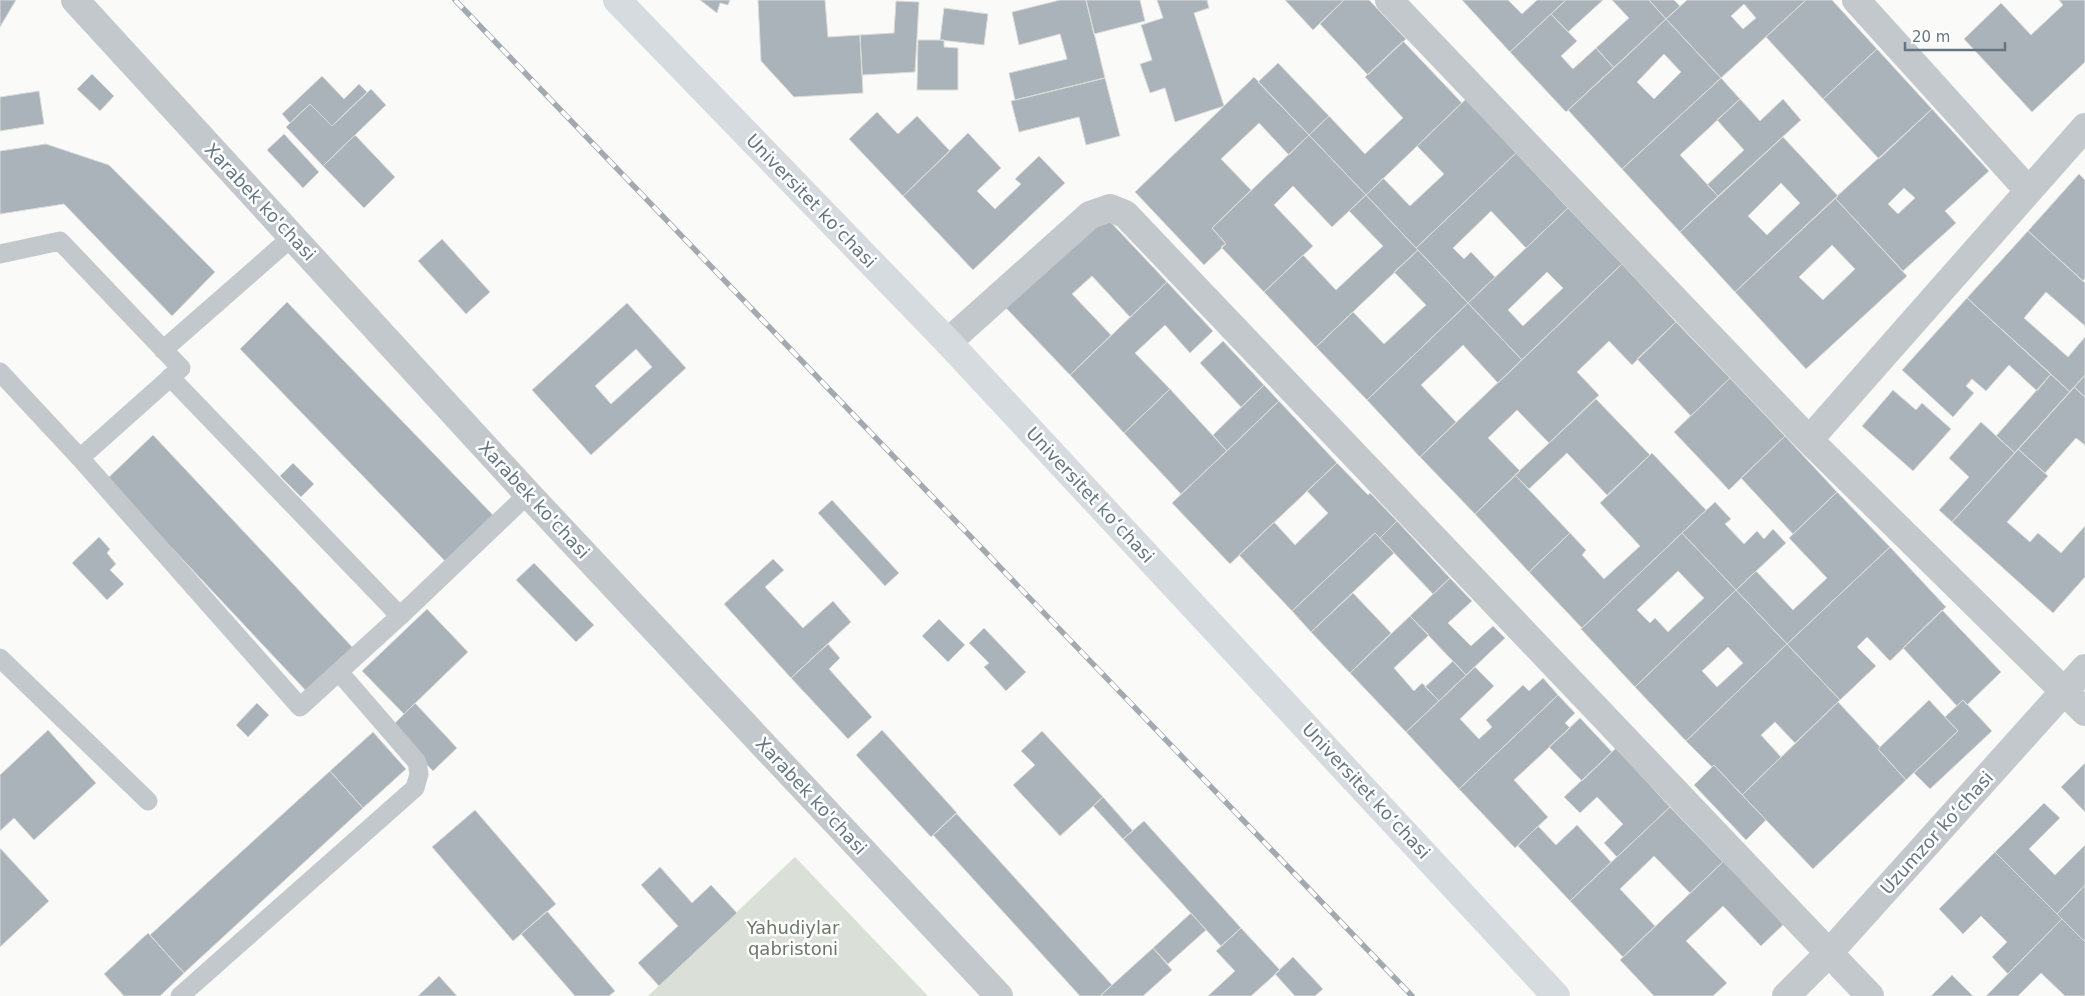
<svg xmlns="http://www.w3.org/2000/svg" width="2085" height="996" font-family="'DejaVu Sans',sans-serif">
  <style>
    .green { fill: #dadfd7 }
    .building { fill: #aab3b9; stroke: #dcdcda; fill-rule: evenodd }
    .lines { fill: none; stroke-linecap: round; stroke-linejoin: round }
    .lane { stroke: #c3c8cc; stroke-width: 19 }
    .street { stroke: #c3c8cc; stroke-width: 28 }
    .secondary { stroke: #d6dbdf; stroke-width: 28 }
    .rail-casing { stroke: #a2aab0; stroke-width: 5.5 }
    .rail { stroke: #fff; stroke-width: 4; stroke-dasharray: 11; stroke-linecap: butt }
    .labels { text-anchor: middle; stroke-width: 5; stroke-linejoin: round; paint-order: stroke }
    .street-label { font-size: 18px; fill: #657683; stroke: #fff }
    .park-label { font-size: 18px; fill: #687a64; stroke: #fff }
  </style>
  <rect width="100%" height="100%" fill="#fafaf8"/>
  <path class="green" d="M 795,857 L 928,996 L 648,996 Z"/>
  <path class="building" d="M 0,0 L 16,0 L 0,27 Z
    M 700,0 L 730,0 L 728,5 L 720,3 L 717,13 Z
    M 758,0 L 825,0 L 828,37 L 860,35 L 863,93 L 794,97 L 761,61 Z
    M 1060,0 L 1086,0 L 1105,78 L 1015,100 L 1009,73 L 1067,59 L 1060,34 L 1019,45 L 1012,12 Z
    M 1086,0 L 1140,0 L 1145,21 L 1094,34 Z
    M 1157,0 L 1207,0 L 1209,8 L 1194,13 L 1224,106 L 1175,122 L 1165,88 L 1150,93 L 1140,64 L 1152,60 L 1141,25 L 1163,18 Z
    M 1285,0 L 1344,0 L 1313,30 Z
    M 1344,0 L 1369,0 L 1406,39 L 1368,75 L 1320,24 Z
    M 1462,0 L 1508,0 L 1522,14 L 1537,0 L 1566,0 L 1510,52 Z
    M 1566,0 L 1603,0 L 1568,32 L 1551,14 Z
    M 1612,0 L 1649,0 L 1666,19 L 1614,68 L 1596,48 L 1629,18 Z
    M 1649,0 L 1674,0 L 1680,6 L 1666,19 Z
    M 1687,0 L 1806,0 L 1721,78 L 1666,19 ZM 1744,4 L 1756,18 L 1743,29 L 1731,16 Z
    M 1806,0 L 1832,0 L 1877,49 L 1823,99 L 1766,37 Z
    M 2059,0 L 2085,0 L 2085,62 L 2032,112 L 1964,39 L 2001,3 L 2031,35 L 2063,5 Z
    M 896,1 L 919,2 L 915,72 L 862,75 L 860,35 L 894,33 Z
    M 944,8 L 988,14 L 984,45 L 940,40 Z
    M 1551,14 L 1577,41 L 1561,56 L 1573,69 L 1596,48 L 1614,68 L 1566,112 L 1510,52 Z
    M 1666,19 L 1721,78 L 1622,169 L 1568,110 ZM 1664,54 L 1681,72 L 1654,99 L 1637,82 Z
    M 918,40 L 944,40 L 944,47 L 958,48 L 958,90 L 917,90 Z
    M 1403,41 L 1462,103 L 1366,195 L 1309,135 L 1329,116 L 1365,154 L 1403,118 L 1365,77 Z
    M 1877,49 L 1932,109 L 1879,159 L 1823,99 Z
    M 1278,63 L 1329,116 L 1309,135 L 1258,82 Z
    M 92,74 L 114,96 L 100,111 L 77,89 Z
    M 322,76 L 344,99 L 359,84 L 367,92 L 332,126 L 310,104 L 290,123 L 282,114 Z
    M 1254,77 L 1309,135 L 1289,155 L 1259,123 L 1221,159 L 1251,190 L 1212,228 L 1226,244 L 1204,265 L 1135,192 Z
    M 1105,78 L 1120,136 L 1086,145 L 1079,117 L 1019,132 L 1011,101 Z
    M 1721,78 L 1740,99 L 1680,155 L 1718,196 L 1680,232 L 1622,169 Z
    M 371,89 L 386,105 L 323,166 L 286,127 L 310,104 L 332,126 Z
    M 39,91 L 44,124 L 0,131 L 0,97 Z
    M 1466,99 L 1516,153 L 1416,248 L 1366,195 L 1383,178 L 1410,206 L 1444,174 L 1417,146 Z
    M 1740,99 L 1760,121 L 1783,99 L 1801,120 L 1718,196 L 1707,185 L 1744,150 L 1717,120 Z
    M 1932,109 L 1989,171 L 1945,211 L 1956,223 L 1903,271 L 1835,198 ZM 1904,188 L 1915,198 L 1898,214 L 1888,204 Z
    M 877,112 L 898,134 L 917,116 L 950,151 L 903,196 L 849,139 Z
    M 968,133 L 1001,168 L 977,191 L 995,209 L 1021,184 L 1015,179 L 1039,156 L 1065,183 L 973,270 L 903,196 Z
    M 284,134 L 319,172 L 303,188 L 267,150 Z
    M 355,135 L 395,177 L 364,208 L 323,166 Z
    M 1309,135 L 1366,195 L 1332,227 L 1293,186 L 1274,205 L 1313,246 L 1264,292 L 1221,247 L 1226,244 L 1212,228 Z
    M 1783,137 L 1838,196 L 1735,292 L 1680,232 ZM 1781,183 L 1800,203 L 1767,235 L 1748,216 Z
    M 46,144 L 109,165 L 215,272 L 172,316 L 64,204 L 0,214 L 0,151 Z
    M 1516,153 L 1568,208 L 1526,248 L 1491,211 L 1453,248 L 1464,259 L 1471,252 L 1495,277 L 1468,303 L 1416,248 Z
    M 2079,174 L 2085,180 L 2085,278 L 2083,281 L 2028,231 Z
    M 1366,195 L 1418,250 L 1316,347 L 1264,292 L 1303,255 L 1336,290 L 1383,246 L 1349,211 Z
    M 1835,198 L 1907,276 L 1806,369 L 1735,292 ZM 1832,245 L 1855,269 L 1823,300 L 1799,277 Z
    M 1568,208 L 1622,264 L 1522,360 L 1468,303 ZM 1547,272 L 1563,288 L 1523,326 L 1508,310 Z
    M 1104,215 L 1167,282 L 1130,317 L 1092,276 L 1072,294 L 1111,335 L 1070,375 L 1006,308 Z
    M 2028,231 L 2085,283 L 2085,326 L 2046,292 L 2024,318 L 2068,357 L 2085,337 L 2085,375 L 2070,392 L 1967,298 Z
    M 442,239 L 490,292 L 466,314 L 418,261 Z
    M 1418,250 L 1468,303 L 1367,400 L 1316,347 L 1353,312 L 1384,344 L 1426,305 L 1394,272 Z
    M 1622,264 L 1676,322 L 1632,365 L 1609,341 L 1577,372 L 1599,395 L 1549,443 L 1517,410 L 1488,438 L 1520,471 L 1475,514 L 1420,457 Z
    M 1167,282 L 1213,331 L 1190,353 L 1165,325 L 1135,353 L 1170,389 L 1124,433 L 1070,375 Z
    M 1967,298 L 2051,374 L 2037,391 L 2009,365 L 1986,391 L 1972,379 L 1966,386 L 1974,393 L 1953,417 L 1902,370 Z
    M 287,302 L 493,515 L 445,561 L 240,349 Z
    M 627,303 L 686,368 L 591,455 L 532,390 ZM 636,349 L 652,367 L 611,404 L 595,386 Z
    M 1468,303 L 1522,360 L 1498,383 L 1463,345 L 1421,385 L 1456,422 L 1420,457 L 1367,400 Z
    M 1676,322 L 1730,378 L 1691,416 L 1637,359 Z
    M 1223,341 L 1264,385 L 1241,407 L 1200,363 Z
    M 2051,374 L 2070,392 L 2015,453 L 1996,436 Z
    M 2085,375 L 2085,397 L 2074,387 Z
    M 1730,378 L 1785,436 L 1729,490 L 1674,432 Z
    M 1264,385 L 1279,401 L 1227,451 L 1213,435 Z
    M 2074,387 L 2085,397 L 2085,445 L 2076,438 L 2045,473 L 2018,449 Z
    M 1170,389 L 1227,451 L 1181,494 L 1124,433 Z
    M 1893,390 L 1916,410 L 1922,403 L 1951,429 L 1913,471 L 1862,426 Z
    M 1596,399 L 1650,455 L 1607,495 L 1567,453 L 1529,489 L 1515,475 Z
    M 1279,401 L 1337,463 L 1230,564 L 1172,503 Z
    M 1981,422 L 2015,453 L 1952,522 L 1939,510 L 1969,477 L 1949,458 Z
    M 153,435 L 355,650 L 309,694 L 107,479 Z
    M 1785,436 L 1837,492 L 1793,534 L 1741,478 Z
    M 2018,449 L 2048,476 L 2007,522 L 2030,542 L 2038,533 L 2061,553 L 2085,526 L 2085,577 L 2053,613 L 1952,522 Z
    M 1652,453 L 1706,510 L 1582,628 L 1529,572 L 1570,533 L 1586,550 L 1582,555 L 1604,579 L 1640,546 L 1600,503 Z
    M 293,463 L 314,484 L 301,497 L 280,476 Z
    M 1337,463 L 1368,495 L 1370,493 L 1397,521 L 1380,538 L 1375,533 L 1292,611 L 1239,555 L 1274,522 L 1295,545 L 1328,513 L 1307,491 Z
    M 1515,475 L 1570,533 L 1529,572 L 1475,514 Z
    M 1837,492 L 1890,547 L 1787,644 L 1736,590 L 1756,571 L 1793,610 L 1827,578 L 1789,538 Z
    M 832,500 L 899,573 L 885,586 L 818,513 Z
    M 1715,502 L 1731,519 L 1725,524 L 1744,544 L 1757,531 L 1764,539 L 1773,529 L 1786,543 L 1736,590 L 1682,533 Z
    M 1397,521 L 1450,578 L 1433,594 L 1380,538 Z
    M 1375,533 L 1394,553 L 1311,632 L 1292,611 Z
    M 1682,533 L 1736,590 L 1635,687 L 1581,629 ZM 1678,571 L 1704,598 L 1668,632 L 1655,618 L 1650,623 L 1637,610 Z
    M 99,537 L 110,549 L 107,553 L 116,564 L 110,570 L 124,584 L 107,600 L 72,563 Z
    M 1890,547 L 1946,607 L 1890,661 L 1867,637 L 1857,647 L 1876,666 L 1840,700 L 1787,644 Z
    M 773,559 L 784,570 L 765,587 L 803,628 L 833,601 L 851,622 L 791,678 L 724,604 Z
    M 534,563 L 594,625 L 576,642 L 516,580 Z
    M 1450,578 L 1472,601 L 1448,623 L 1471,646 L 1493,626 L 1505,638 L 1466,675 L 1410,616 Z
    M 1736,590 L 1787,644 L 1686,741 L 1635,687 ZM 1728,647 L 1743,663 L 1717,687 L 1702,671 Z
    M 1353,593 L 1391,633 L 1350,673 L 1311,632 Z
    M 427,609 L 468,652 L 404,714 L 362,671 Z
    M 1942,610 L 2001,672 L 1967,705 L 1963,700 L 1957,706 L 1903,648 Z
    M 1410,616 L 1429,635 L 1394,668 L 1414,691 L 1422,683 L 1439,701 L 1406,732 L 1350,673 Z
    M 939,619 L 965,645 L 948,662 L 922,636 Z
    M 984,628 L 1026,672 L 1006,691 L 984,667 L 989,663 L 969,643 Z
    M 828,644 L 840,658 L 829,669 L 872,717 L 848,739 L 791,678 Z
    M 1787,644 L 1840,700 L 1795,743 L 1775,722 L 1761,735 L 1781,757 L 1742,795 L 1714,765 L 1712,767 L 1686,741 Z
    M 1453,661 L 1466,675 L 1439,701 L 1425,687 Z
    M 1475,667 L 1494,686 L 1460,719 L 1479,739 L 1492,727 L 1486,720 L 1523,685 L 1529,691 L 1543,678 L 1558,695 L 1459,789 L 1406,732 Z
    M 1558,695 L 1575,713 L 1565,723 L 1570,728 L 1514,780 L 1548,817 L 1515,848 L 1459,789 Z
    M 1929,700 L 1958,731 L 1906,780 L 1878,749 Z
    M 1963,700 L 1992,731 L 1930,789 L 1914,773 L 1958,731 L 1945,717 Z
    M 1838,702 L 1880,747 L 1878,749 L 1906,780 L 1813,869 L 1742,795 Z
    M 257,703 L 269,715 L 248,737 L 236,725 Z
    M 415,703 L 457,748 L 433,771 L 391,727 Z
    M 1580,718 L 1612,752 L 1582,781 L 1549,747 Z
    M 48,730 L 96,783 L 34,840 L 14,818 L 0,831 L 0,775 Z
    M 882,730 L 957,813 L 931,837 L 856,755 Z
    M 1042,731 L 1103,797 L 1060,836 L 1013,785 L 1035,765 L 1021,751 Z
    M 373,732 L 406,769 L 363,808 L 330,771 Z
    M 1616,748 L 1670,807 L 1617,857 L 1604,843 L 1623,824 L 1597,797 L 1580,813 L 1564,797 Z
    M 2085,763 L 2085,812 L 2061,787 Z
    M 1714,765 L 1766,820 L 1746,840 L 1694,785 Z
    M 330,771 L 363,808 L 184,973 L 150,935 Z
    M 1103,797 L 1133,831 L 1123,839 L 1093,806 Z
    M 2044,803 L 2060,818 L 2029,849 L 2055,875 L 2085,845 L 2085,885 L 2057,914 L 1995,852 Z
    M 1670,807 L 1723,862 L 1690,893 L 1654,856 L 1620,889 L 1655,926 L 1623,957 L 1570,901 Z
    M 475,810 L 556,904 L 513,941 L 432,847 Z
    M 956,813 L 1112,985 L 1100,996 L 1080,996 L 933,835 Z
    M 1144,821 L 1241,928 L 1221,946 L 1123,839 Z
    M 1577,825 L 1611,862 L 1570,901 L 1518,846 L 1538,826 L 1556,845 Z
    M 0,848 L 49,901 L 0,947 Z
    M 1995,852 L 2062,919 L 2008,974 L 1992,957 L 2007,942 L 1981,916 L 1963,934 L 1939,909 Z
    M 1726,859 L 1786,922 L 1761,946 L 1723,906 L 1686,941 L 1727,983 L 1713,996 L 1654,996 L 1620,960 Z
    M 660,867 L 692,903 L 711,885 L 737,913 L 659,986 L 638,963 L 678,926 L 641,885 Z
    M 2085,885 L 2085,942 L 2057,914 Z
    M 547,911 L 615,991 L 609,996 L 575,996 L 521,934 Z
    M 1191,913 L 1206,930 L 1168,964 L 1153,948 Z
    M 2062,919 L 2085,942 L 2085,996 L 2065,996 L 2041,973 L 2018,996 L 1986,996 Z
    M 1241,928 L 1280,970 L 1251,996 L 1208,996 L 1235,971 L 1216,951 Z
    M 148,933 L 184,973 L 160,996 L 124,996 L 104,974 Z
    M 1153,948 L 1172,970 L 1143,996 L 1100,996 Z
    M 1293,957 L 1323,989 L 1315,996 L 1295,996 L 1275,974 Z
    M 1952,975 L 1973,996 L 1931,996 Z
    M 439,976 L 457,996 L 418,996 Z"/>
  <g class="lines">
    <path class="lane" d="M 0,254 L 60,241 L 181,368 L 80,458 L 0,372
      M 163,350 L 292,237
      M 80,458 L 300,707 L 400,616 L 170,377
      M 400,616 L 528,494
      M 0,658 L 148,801
      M 180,996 L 415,788 L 419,774 L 417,762 L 339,672"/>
    <path class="street" d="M 75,0 L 528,494 L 999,996
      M 1389,0 L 1809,440 L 2085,712
      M 1856,0 L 2028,190
      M 948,342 L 1090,215 L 1110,208 L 1125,214 L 1870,996
      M 1809,440 L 2085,127
      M 1786,996 L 1828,954 L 2085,668"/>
    <path class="secondary" d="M 617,0 L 948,342 L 1556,996"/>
    <g class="rail-casing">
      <path id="rail" d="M 455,0 L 1412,996"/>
    </g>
    <use href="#rail" class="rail"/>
  </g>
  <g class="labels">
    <g class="street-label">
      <text transform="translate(811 201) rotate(46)" y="6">Universitet kо‘chasi</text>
      <text transform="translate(260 202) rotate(47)" y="6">Xarabek ko'chasi</text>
      <text transform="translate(1090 495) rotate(47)" y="6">Universitet kо‘chasi</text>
      <text transform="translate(534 500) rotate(47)" y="6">Xarabek ko'chasi</text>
      <text transform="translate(1366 791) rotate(47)" y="6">Universitet kо‘chasi</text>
      <text transform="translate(811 796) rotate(47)" y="6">Xarabek ko'chasi</text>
      <text transform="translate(1937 833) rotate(-48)" y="6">Uzumzor koʻchasi</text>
    </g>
    <g class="park-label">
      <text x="793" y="934">Yahudiylar<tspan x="793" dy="21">qabristoni</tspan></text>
    </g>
  </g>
  <path d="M1905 42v8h100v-8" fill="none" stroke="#657683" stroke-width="2.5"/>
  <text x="1912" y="42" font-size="15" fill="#657683" stroke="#ffffff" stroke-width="4" paint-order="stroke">20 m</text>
</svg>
